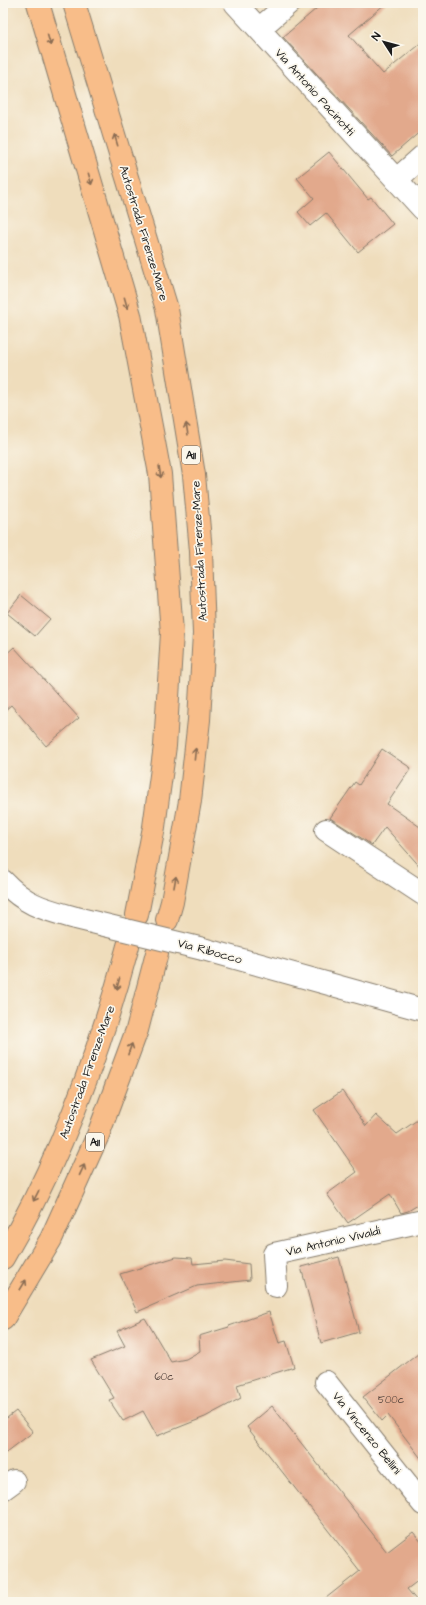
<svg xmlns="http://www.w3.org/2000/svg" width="426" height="1605" font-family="'Architects Daughter',sans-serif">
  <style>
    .building { fill: #e2a98c }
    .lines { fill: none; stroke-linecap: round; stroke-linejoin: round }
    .minor-casing { stroke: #867c6c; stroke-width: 24 }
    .motorway-casing { stroke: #867c6c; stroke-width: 24 }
    .minor { stroke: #fff; stroke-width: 22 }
    .motorway { stroke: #f8bd89; stroke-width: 22 }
    .minor-bridge-casing { stroke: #867c6c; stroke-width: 24; stroke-linecap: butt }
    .minor-bridge { stroke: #fff; stroke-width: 22 }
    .oneway { stroke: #8a6c52 }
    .labels { text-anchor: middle; stroke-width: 3.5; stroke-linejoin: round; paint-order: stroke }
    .number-label { font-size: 10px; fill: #4e3f38 }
    .shield { fill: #fbf7ec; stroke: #5f5e5a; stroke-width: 1 }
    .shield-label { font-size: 11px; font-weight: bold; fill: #1c1c1c }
    .street-label { font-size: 12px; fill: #1c1c1c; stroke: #fbf7ec }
  </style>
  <rect width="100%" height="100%" fill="#fbf7ec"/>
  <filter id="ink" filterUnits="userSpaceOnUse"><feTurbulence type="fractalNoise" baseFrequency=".025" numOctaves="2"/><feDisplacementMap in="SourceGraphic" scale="8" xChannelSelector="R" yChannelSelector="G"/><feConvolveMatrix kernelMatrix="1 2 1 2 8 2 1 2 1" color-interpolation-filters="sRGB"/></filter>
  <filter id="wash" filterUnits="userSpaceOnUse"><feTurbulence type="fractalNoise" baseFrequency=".012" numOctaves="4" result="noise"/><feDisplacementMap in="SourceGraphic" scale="16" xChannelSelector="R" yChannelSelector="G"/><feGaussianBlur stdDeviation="0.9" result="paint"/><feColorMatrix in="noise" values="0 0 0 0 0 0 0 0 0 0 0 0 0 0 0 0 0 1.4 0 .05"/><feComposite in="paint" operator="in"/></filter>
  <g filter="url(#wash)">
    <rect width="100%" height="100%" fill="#efddbc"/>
    <g id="blocks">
      <path class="building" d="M 323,3 L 386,3 L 349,35 L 383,74 L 423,41 L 423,129 L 392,156 L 283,37 Z
        M 329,152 L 368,199 L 371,197 L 393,224 L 358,252 L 326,213 L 310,226 L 298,212 L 314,198 L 297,178 Z
        M 21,595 L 50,619 L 35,636 L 7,613 Z
        M 14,647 L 79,718 L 46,746 L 11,705 L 3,712 L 3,657 Z
        M 382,749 L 411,768 L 387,804 L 423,829 L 423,870 L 385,827 L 372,845 L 330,818 L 355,782 L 359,785 Z
        M 342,1091 L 366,1126 L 376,1115 L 397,1134 L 423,1116 L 423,1202 L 408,1211 L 401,1213 L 390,1194 L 348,1223 L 327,1194 L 357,1172 L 314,1110 Z
        M 176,1257 L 192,1258 L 193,1264 L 225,1261 L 249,1264 L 250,1280 L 197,1286 L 137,1312 L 120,1274 Z
        M 339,1257 L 359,1332 L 321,1343 L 301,1267 Z
        M 269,1312 L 279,1343 L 286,1341 L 294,1367 L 237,1385 L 241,1398 L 205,1417 L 157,1436 L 143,1411 L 123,1421 L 109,1400 L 114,1398 L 91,1360 L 125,1346 L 117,1331 L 145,1318 L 171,1362 L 186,1359 L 200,1351 L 199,1336 L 229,1327 L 229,1326 Z
        M 423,1350 L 423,1461 L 388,1415 L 382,1421 L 363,1397 Z
        M 272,1406 L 387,1552 L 413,1532 L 423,1544 L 423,1577 L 407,1589 L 418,1602 L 321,1602 L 360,1571 L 247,1427 Z
        M 16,1411 L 33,1432 L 3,1455 L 3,1421 Z"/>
    </g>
  </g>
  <g filter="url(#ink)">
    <use href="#blocks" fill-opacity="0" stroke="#867c6c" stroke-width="1"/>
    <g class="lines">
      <g class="minor-casing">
        <path id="minor" d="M 235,3 L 423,209
          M 259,29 L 289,3
          M 396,180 L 423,156
          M 326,830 L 423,894
          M 3,881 C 27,906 44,909 76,918
          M 203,949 L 423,1010
          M 276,1286 L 274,1254 L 423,1221
          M 326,1382 L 423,1504
          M 3,1489 L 14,1481"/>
      </g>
      <g class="motorway-casing">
        <path id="motorway" d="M 38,3 L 130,315 L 160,474 L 172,633 L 165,746 L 154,827 L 137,915
          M 74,3 L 167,309 L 194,475 L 201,551 L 204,634 L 199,720 L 190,801 L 172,902 L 167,920
          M 3,1258 C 60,1161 99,1054 128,946
          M 3,1319 L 51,1239 L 98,1135 L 137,1030 L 157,953"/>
      </g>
      <use href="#minor" class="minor"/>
      <use href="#motorway" class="motorway"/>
      <g class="minor-bridge-casing">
        <path id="minor-bridge" d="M 76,918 L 203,949"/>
      </g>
      <use href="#minor-bridge" class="minor-bridge"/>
    </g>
    <defs><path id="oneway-shaft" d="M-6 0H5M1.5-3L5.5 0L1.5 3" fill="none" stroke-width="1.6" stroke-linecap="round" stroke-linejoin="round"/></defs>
    <g class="oneway">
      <use href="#oneway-shaft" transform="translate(49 40) rotate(74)"/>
      <use href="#oneway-shaft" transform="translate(116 140) rotate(-107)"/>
      <use href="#oneway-shaft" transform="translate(90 179) rotate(74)"/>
      <use href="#oneway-shaft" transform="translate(126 303) rotate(74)"/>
      <use href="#oneway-shaft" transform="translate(187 429) rotate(-99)"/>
      <use href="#oneway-shaft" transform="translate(160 472) rotate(81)"/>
      <use href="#oneway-shaft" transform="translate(195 754) rotate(-84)"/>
      <use href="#oneway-shaft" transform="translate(175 882) rotate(-80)"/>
      <use href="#oneway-shaft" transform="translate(118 984) rotate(105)"/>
      <use href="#oneway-shaft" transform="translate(130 1049) rotate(-70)"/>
      <use href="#oneway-shaft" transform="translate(82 1170) rotate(-65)"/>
      <use href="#oneway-shaft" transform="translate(36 1196) rotate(117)"/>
      <use href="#oneway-shaft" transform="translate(23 1285) rotate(-59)"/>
    </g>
  </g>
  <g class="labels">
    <g class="number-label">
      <text x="164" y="1380">60c</text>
      <text x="391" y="1403">500c</text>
    </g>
    <g class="shield">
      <rect x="182" y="446" width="18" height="18" rx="3"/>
      <rect x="86" y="1133" width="18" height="18" rx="3"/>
    </g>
    <g class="shield-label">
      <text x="191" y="459">A11</text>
      <text x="95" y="1146">A11</text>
    </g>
    <g class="street-label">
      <text transform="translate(315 92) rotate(48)" y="4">Via Antonio Pacinotti</text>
      <text transform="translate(144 233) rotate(73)" y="4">Autostrada Firenze-Mare</text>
      <text transform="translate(199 551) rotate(-93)" y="4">Autostrada Firenze-Mare</text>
      <text transform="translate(210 951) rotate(15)" y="4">Via Ribocco</text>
      <text transform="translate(87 1072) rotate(-70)" y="4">Autostrada Firenze-Mare</text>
      <text transform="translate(333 1241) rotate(-13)" y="4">Via Antonio Vivaldi</text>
      <text transform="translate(367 1433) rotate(51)" y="4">Via Vincenzo Bellini</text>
    </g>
  </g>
  <rect width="426" height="1605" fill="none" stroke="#fbf7ec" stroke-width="16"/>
  <g transform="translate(384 42) rotate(306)" stroke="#fbf7ec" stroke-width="3" paint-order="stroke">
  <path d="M0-3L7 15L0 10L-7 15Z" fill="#1c1c1c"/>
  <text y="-6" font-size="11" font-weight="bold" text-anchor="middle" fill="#1c1c1c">N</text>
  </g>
</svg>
